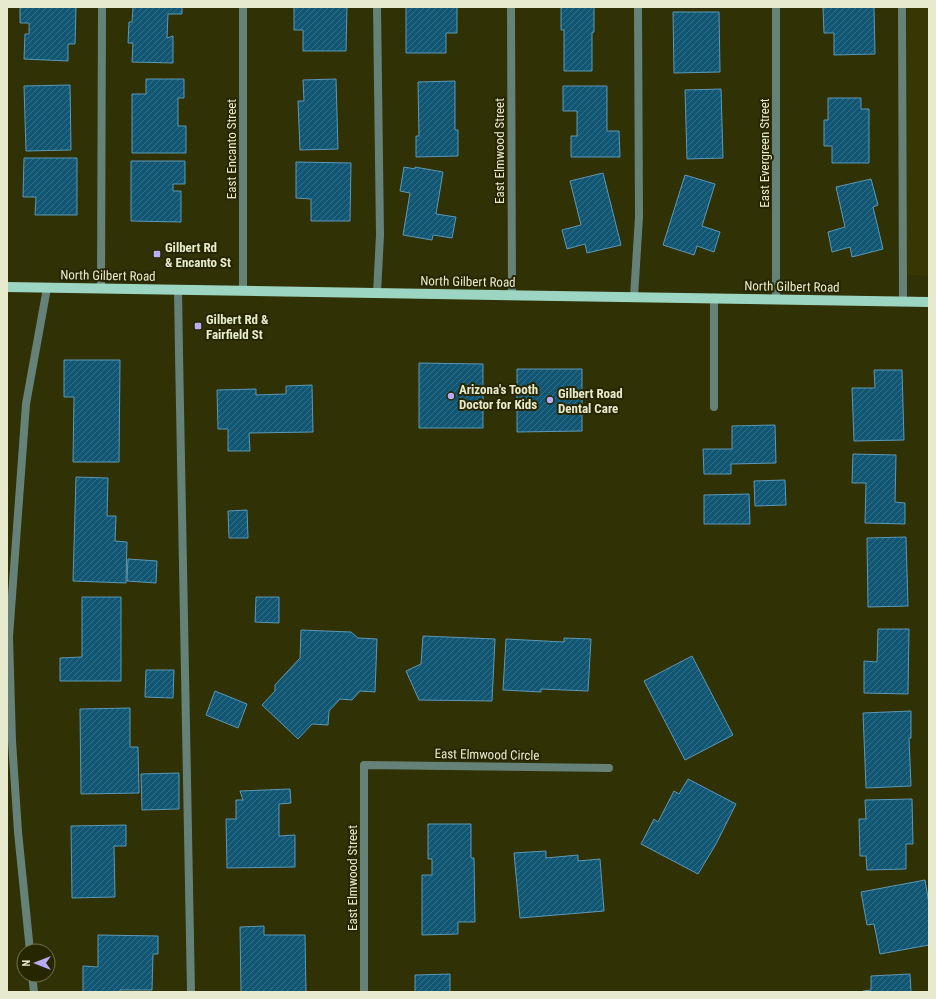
<svg xmlns="http://www.w3.org/2000/svg" width="936" height="999" font-family="'Roboto Condensed',sans-serif">
  <style>
    .built { fill: #363702 }
    .building { fill: url(#building-hatch); stroke: #5c98b7 }
    .lines { fill: none; stroke-linecap: round; stroke-linejoin: round }
    .lane { stroke: #668278; stroke-width: 8 }
    .street { stroke: #668278; stroke-width: 8 }
    .primary { stroke: #9cd6c2; stroke-width: 10 }
    .poi-dot { fill: #b8abf7; stroke: #262700; stroke-width: 1.5 }
    .labels { text-anchor: middle; stroke-width: 4; stroke-linejoin: round; paint-order: stroke }
    .street-label { font-size: 13px; fill: #e7eacd; stroke: #262700 }
    .poi-label { font-size: 13px; font-weight: bold; fill: #e7eacd; stroke: #262700; text-anchor: start }
  </style>
  <defs>
    <pattern id="building-hatch" width="6" height="6" patternUnits="userSpaceOnUse"><rect width="6" height="6" fill="#115673"/><path d="M-1 1l2-2M0 6l6-6M5 7l2-2" fill="none" stroke="#346e86"/></pattern>
  </defs>
  <rect width="100%" height="100%" fill="#303105"/>
  <path class="built" d="M 907,7 L 929,7 L 929,276 L 905,275 Z"/>
  <path class="building" d="M 20,7 L 76,7 L 75,44 L 68,44 L 68,61 L 24,59 L 25,34 L 29,34 L 29,23 L 20,23 Z
    M 133,7 L 182,7 L 182,14 L 168,14 L 167,38 L 173,36 L 173,63 L 132,62 L 133,43 L 128,43 L 129,22 L 132,22 Z
    M 294,7 L 347,7 L 346,51 L 303,51 L 303,30 L 294,30 Z
    M 406,7 L 457,7 L 457,33 L 446,33 L 446,53 L 406,53 Z
    M 561,7 L 594,7 L 594,32 L 592,33 L 592,71 L 564,71 L 564,30 L 561,30 Z
    M 823,7 L 874,7 L 875,54 L 834,55 L 834,33 L 824,33 Z
    M 673,12 L 719,12 L 720,72 L 674,73 Z
    M 146,79 L 184,79 L 184,98 L 178,98 L 178,126 L 186,126 L 186,153 L 132,153 L 132,94 L 146,94 Z
    M 336,79 L 338,149 L 300,150 L 298,101 L 304,101 L 303,80 Z
    M 455,81 L 455,130 L 458,130 L 458,156 L 416,157 L 416,136 L 419,136 L 418,82 Z
    M 70,85 L 71,150 L 26,151 L 24,86 Z
    M 563,86 L 607,86 L 607,131 L 619,131 L 620,157 L 571,157 L 571,136 L 577,136 L 577,111 L 563,111 Z
    M 721,89 L 723,158 L 687,159 L 685,90 Z
    M 828,98 L 861,98 L 861,109 L 869,109 L 869,163 L 832,163 L 832,146 L 824,146 L 824,120 L 828,120 Z
    M 24,158 L 77,158 L 77,215 L 35,215 L 36,197 L 23,197 Z
    M 131,161 L 185,161 L 185,184 L 173,184 L 173,191 L 181,191 L 181,222 L 131,221 Z
    M 296,162 L 351,163 L 350,221 L 311,221 L 311,199 L 296,198 Z
    M 404,167 L 415,169 L 415,167 L 443,172 L 436,214 L 456,217 L 452,238 L 433,235 L 432,240 L 403,235 L 410,193 L 400,191 Z
    M 603,173 L 621,245 L 587,253 L 585,244 L 567,249 L 562,230 L 581,225 L 570,181 Z
    M 685,175 L 715,184 L 702,226 L 720,232 L 714,252 L 697,246 L 694,255 L 663,245 Z
    M 871,179 L 878,205 L 873,207 L 883,249 L 852,257 L 850,247 L 832,252 L 828,232 L 845,227 L 836,187 Z
    M 64,360 L 120,360 L 119,462 L 73,462 L 74,397 L 64,397 Z
    M 419,363 L 483,364 L 483,428 L 419,428 Z
    M 517,369 L 582,369 L 582,431 L 517,432 Z
    M 874,370 L 902,370 L 904,440 L 854,441 L 852,388 L 875,388 Z
    M 312,385 L 313,432 L 249,433 L 250,451 L 228,451 L 228,429 L 218,429 L 217,390 L 256,389 L 256,395 L 286,394 L 286,386 Z
    M 775,425 L 776,463 L 731,464 L 731,474 L 704,474 L 703,449 L 732,449 L 732,426 Z
    M 853,454 L 896,455 L 895,502 L 905,503 L 905,524 L 865,523 L 866,483 L 852,483 Z
    M 76,477 L 108,478 L 107,516 L 116,516 L 115,541 L 127,542 L 126,583 L 73,581 Z
    M 785,480 L 786,505 L 755,506 L 754,481 Z
    M 749,494 L 750,524 L 704,524 L 704,495 Z
    M 247,510 L 248,538 L 229,538 L 228,511 Z
    M 906,537 L 908,606 L 868,607 L 867,538 Z
    M 128,559 L 157,561 L 156,583 L 127,581 Z
    M 82,597 L 121,597 L 121,681 L 60,681 L 60,658 L 82,657 Z
    M 256,597 L 279,597 L 279,623 L 255,622 Z
    M 878,629 L 909,629 L 908,694 L 864,693 L 864,661 L 877,662 Z
    M 301,630 L 351,632 L 358,638 L 377,639 L 375,692 L 360,691 L 352,700 L 340,699 L 329,711 L 328,725 L 312,724 L 298,739 L 262,705 L 275,691 L 275,685 L 300,658 Z
    M 423,636 L 495,639 L 492,701 L 419,700 L 406,671 L 421,664 Z
    M 564,638 L 591,639 L 588,691 L 541,689 L 541,692 L 503,690 L 506,639 L 564,642 Z
    M 692,656 L 733,735 L 685,760 L 644,681 Z
    M 146,670 L 174,670 L 173,698 L 145,697 Z
    M 215,691 L 247,704 L 238,728 L 206,715 Z
    M 130,708 L 130,747 L 138,747 L 139,793 L 81,794 L 80,709 Z
    M 911,711 L 911,738 L 909,738 L 911,786 L 866,788 L 863,713 Z
    M 179,773 L 179,809 L 142,810 L 141,774 Z
    M 688,779 L 736,804 L 716,844 L 698,874 L 641,844 L 654,819 L 658,822 L 674,791 L 679,794 Z
    M 290,789 L 291,803 L 279,804 L 279,836 L 295,835 L 295,867 L 227,868 L 226,819 L 236,819 L 236,800 L 243,800 L 240,791 Z
    M 912,799 L 913,844 L 906,844 L 906,869 L 867,870 L 866,856 L 860,856 L 859,819 L 866,819 L 865,800 Z
    M 428,824 L 471,824 L 471,858 L 474,858 L 475,922 L 458,922 L 458,934 L 422,935 L 422,875 L 432,875 L 432,859 L 428,859 Z
    M 126,825 L 126,846 L 114,846 L 115,897 L 72,898 L 71,826 Z
    M 546,851 L 546,858 L 578,855 L 578,861 L 600,859 L 604,911 L 520,918 L 514,853 Z
    M 925,880 L 929,904 L 929,945 L 880,954 L 874,924 L 867,925 L 861,892 Z
    M 264,926 L 264,935 L 305,935 L 306,992 L 308,992 L 241,992 L 240,927 Z
    M 98,935 L 158,936 L 158,954 L 153,954 L 152,990 L 120,990 L 120,992 L 83,992 L 83,966 L 98,967 Z
    M 450,974 L 450,992 L 415,992 L 415,975 Z
    M 910,974 L 911,992 L 863,992 L 863,991 L 871,990 L 871,976 Z"/>
  <g class="lines">
    <path class="lane" d="M 377,7 L 380,235 L 377,293
      M 902,7 L 903,301
      M 101,288 L 102,7
      M 178,289 L 179,353 L 191,992
      M 634,297 L 639,217 L 638,7
      M 714,407 L 714,298"/>
    <path class="street" d="M 511,7 L 512,295
      M 776,7 L 776,299
      M 243,290 L 243,7
      M 30,951 L 18,832 L 12,741 L 9,637 L 26,404 L 47,288
      M 32,975 L 34,992
      M 364,992 L 364,765 L 609,768"/>
    <path class="primary" d="M 7,287 L 929,302"/>
  </g>
  <g class="poi-dot">
    <rect x="153" y="250" width="8" height="8" rx="2"/>
    <rect x="194" y="322" width="8" height="8" rx="2"/>
    <circle cx="451" cy="396" r="4"/>
    <circle cx="550" cy="400" r="4"/>
  </g>
  <g class="labels">
    <g class="street-label">
      <text transform="translate(231 149) rotate(-90)" y="5">East Encanto Street</text>
      <text transform="translate(499 151) rotate(-90)" y="5">East Elmwood Street</text>
      <text transform="translate(764 153) rotate(-90)" y="5">East Evergreen Street</text>
      <text transform="translate(108 275) rotate(1)" y="5">North Gilbert Road</text>
      <text transform="translate(468 281) rotate(1)" y="5">North Gilbert Road</text>
      <text transform="translate(792 286) rotate(1)" y="5">North Gilbert Road</text>
      <text transform="translate(487 754) rotate(1)" y="5">East Elmwood Circle</text>
      <text transform="translate(352 878) rotate(-90)" y="5">East Elmwood Street</text>
    </g>
    <g class="poi-label">
      <text x="165" y="252">Gilbert Rd<tspan x="165" dy="15">&amp; Encanto St</tspan></text>
      <text x="206" y="324">Gilbert Rd &amp;<tspan x="206" dy="15">Fairfield St</tspan></text>
      <text x="459" y="394">Arizona's Tooth<tspan x="459" dy="15">Doctor for Kids</tspan></text>
      <text x="558" y="398">Gilbert Road<tspan x="558" dy="15">Dental Care</tspan></text>
    </g>
  </g>
  <rect width="936" height="999" fill="none" stroke="#e7eacd" stroke-width="16"/>
  <g transform="translate(36 963) rotate(270)"><circle r="19" fill="#262700" stroke="#737552"/>
  <path d="M0-3L7 15L0 10L-7 15Z" fill="#b8abf7"/>
  <text y="-6" font-size="11" font-weight="bold" text-anchor="middle" fill="#e7eacd">N</text>
  </g>
</svg>
